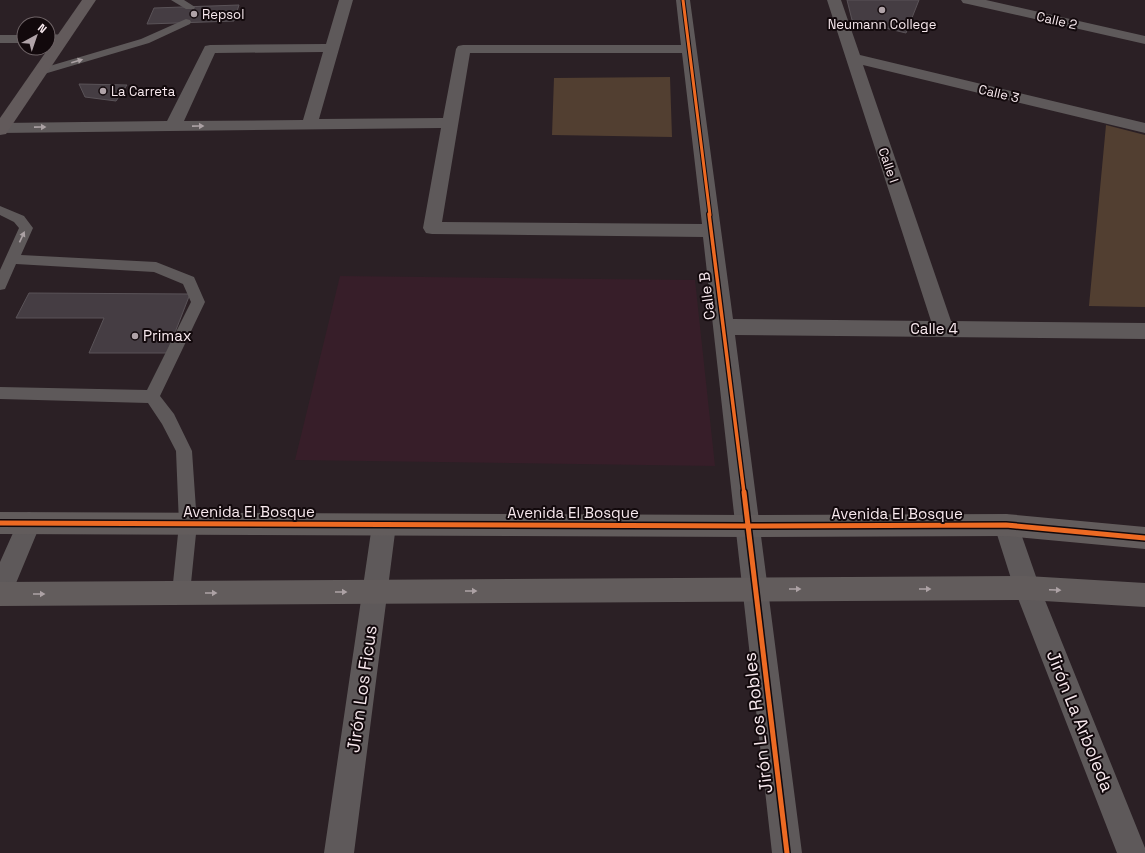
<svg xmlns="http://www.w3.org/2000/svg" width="1145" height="853" font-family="'Space Grotesk',sans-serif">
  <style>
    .built { fill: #371e29 }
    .green { fill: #523f31 }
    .building { fill: #453d43; stroke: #5a5358 }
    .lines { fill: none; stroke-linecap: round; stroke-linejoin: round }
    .lane { fill: #5e595a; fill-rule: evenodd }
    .street { fill: #5e595a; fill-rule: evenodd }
    .secondary { fill: #625c5c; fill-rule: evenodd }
    .primary { fill: #625a5b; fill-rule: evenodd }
    .cycleway-far2-casing { stroke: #12090c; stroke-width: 5 }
    .cycleway-far1-casing { stroke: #12090c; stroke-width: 6 }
    .cycleway-casing { stroke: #12090c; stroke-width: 8 }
    .cycleway-far2 { stroke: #ed6a23; stroke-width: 3 }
    .cycleway-far1 { stroke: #ed6a23; stroke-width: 3.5 }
    .cycleway { stroke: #ed6a23; stroke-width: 5 }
    .oneway { fill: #aba1a4 }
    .oneway2 { fill: #ada2a5 }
    .poi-dot { fill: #b0a3a8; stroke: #12090c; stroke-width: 1.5 }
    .labels { text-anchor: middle; stroke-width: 4; stroke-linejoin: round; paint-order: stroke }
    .far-poi-label { font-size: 13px; fill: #f8e9ee; stroke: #12090c; text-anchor: start }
    .far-street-label { font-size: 13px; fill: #f8e9ee; stroke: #12090c }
    .street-label { font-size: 15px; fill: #f8e9ee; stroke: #12090c }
    .poi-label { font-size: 15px; fill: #f8e9ee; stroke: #12090c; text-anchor: start }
    .near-street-label { font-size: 18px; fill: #f8e9ee; stroke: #12090c }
  </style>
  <rect width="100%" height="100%" fill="#2b2025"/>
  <path class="built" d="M 340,276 L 695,280 L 715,466 L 295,460 Z"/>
  <path class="green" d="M 670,77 L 672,137 L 552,135 L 554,78 Z
    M 1106,125 L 1145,135 L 1145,307 L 1089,306 Z"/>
  <path class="building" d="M 847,0 L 919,0 L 906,33 L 852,20 Z
    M 239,5 L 234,21 L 147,24 L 154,8 Z
    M 79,84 L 127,85 L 116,101 L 85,97 Z
    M 29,293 L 190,294 L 167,353 L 89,353 L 104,318 L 16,318 Z"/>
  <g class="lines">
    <path class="lane" d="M 171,0 L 184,0 L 195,7 L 194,9 L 186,9 Z
      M 186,19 L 190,20 L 191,22 L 190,24 L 149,43 L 44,74 L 40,75 L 34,72 L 36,70 L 141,39 Z
      M 0,206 L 24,216 L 33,228 L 21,255 L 156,262 L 194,277 L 205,302 L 160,396 L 174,414 L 192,451 L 197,524 L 190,593 L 187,599 L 181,602 L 175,599 L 172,593 L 179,524 L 176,451 L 162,424 L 148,403 L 0,399 L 0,387 L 147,390 L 191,302 L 183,284 L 154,272 L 16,264 L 5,289 L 0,290 L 0,270 L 19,228 L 14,222 L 0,215 Z"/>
    <path class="street" d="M 339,0 L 353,0 L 319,119 L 443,118 L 456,49 L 458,46 L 463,45 L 681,45 L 676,0 L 690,0 L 733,319 L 931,321 L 827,0 L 841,0 L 860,55 L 1145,123 L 1145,133 L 863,65 L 951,321 L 1145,323 L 1145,339 L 735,335 L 802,853 L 772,853 L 703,237 L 432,234 L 426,233 L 423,228 L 441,128 L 0,133 L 1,123 L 167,121 L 205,46 L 210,45 L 326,44 ZM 323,52 L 303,120 L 184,121 L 215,53 ZM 470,53 L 682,53 L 702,224 L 442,222 Z
      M 961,0 L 986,0 L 1145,36 L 1145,44 L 968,4 L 963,3 Z
      M 48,34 L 68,35 L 70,38 L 68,41 L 48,42 Z
      M 0,35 L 24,35 L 24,43 L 0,43 Z
      M 29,512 L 37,515 L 41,523 L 9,600 L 0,603 L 0,562 L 21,515 Z
      M 384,514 L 392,517 L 396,525 L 354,853 L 324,853 L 372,525 L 376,517 Z
      M 1006,514 L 1014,517 L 1018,525 L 1040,588 L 1145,848 L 1145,853 L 1117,853 L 1014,588 L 994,525 L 998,517 Z"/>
    <path class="secondary" d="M 0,512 L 748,515 L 1006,514 L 1145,527 L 1145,549 L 1006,536 L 748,537 L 0,534 Z
      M 1027,576 L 1145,583 L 1145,607 L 1027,600 L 0,606 L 0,582 Z"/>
    <path class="primary" d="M 82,0 L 96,0 L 6,134 L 0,135 L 0,118 Z"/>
    <g class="cycleway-far2-casing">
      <path id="cycleway-far2" d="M 683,0 L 710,215"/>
    </g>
    <g class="cycleway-far1-casing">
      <path id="cycleway-far1" d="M 709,214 L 744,493"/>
    </g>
    <g class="cycleway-casing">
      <path id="cycleway" d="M 744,492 L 787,853
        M 0,523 L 748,526 L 1006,525 L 1145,538"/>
    </g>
    <use href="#cycleway-far2" class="cycleway-far2"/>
    <use href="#cycleway-far1" class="cycleway-far1"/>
    <use href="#cycleway" class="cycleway"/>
  </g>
  <defs><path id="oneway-solid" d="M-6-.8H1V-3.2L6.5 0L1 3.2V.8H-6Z"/></defs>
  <g class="oneway">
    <use href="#oneway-solid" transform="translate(77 61) rotate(-16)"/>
    <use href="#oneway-solid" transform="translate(198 126) rotate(-1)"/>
    <use href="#oneway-solid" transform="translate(40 127) rotate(-1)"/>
    <use href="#oneway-solid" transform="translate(22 237) rotate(-65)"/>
  </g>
  <g class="oneway2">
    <use href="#oneway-solid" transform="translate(795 589)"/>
    <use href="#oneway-solid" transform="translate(925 589)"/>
    <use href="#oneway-solid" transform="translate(1055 590) rotate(3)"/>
    <use href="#oneway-solid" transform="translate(471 591)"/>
    <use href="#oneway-solid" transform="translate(341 592)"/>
    <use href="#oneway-solid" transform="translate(211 593)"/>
    <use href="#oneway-solid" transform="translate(39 594)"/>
  </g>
  <g class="poi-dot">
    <circle cx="882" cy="10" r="4"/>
    <circle cx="194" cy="14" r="4"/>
    <circle cx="103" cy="91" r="4"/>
    <circle cx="135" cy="336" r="4"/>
  </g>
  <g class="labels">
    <g class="far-poi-label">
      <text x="202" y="19">Repsol</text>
      <text x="882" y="29" text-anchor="middle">Neumann College</text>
      <text x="111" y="96">La Carreta</text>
    </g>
    <g class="far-street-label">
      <text transform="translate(1057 20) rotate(13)" y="5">Calle 2</text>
      <text transform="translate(999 93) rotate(13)" y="5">Calle 3</text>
      <text transform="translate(889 165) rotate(71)" y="5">Calle I</text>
    </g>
    <g class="street-label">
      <text transform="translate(707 296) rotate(-97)" y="5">Calle B</text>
      <text x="934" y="334">Calle 4</text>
      <text x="249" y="517">Avenida El Bosque</text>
      <text x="573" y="518">Avenida El Bosque</text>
      <text x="897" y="519">Avenida El Bosque</text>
    </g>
    <g class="poi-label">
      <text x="143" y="341">Primax</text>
    </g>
    <g class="near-street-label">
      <text transform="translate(362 689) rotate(-82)" y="6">Jirón Los Ficus</text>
      <text transform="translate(1080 721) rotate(68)" y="6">Jirón La Arboleda</text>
      <text transform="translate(758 723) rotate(-97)" y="6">Jirón Los Robles</text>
    </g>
  </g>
  <g transform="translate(36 36) rotate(40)"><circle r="19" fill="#12090c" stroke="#6e6366"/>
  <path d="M0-3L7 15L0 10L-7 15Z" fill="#b0a3a8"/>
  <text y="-6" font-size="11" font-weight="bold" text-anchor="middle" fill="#f8e9ee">N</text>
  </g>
</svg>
